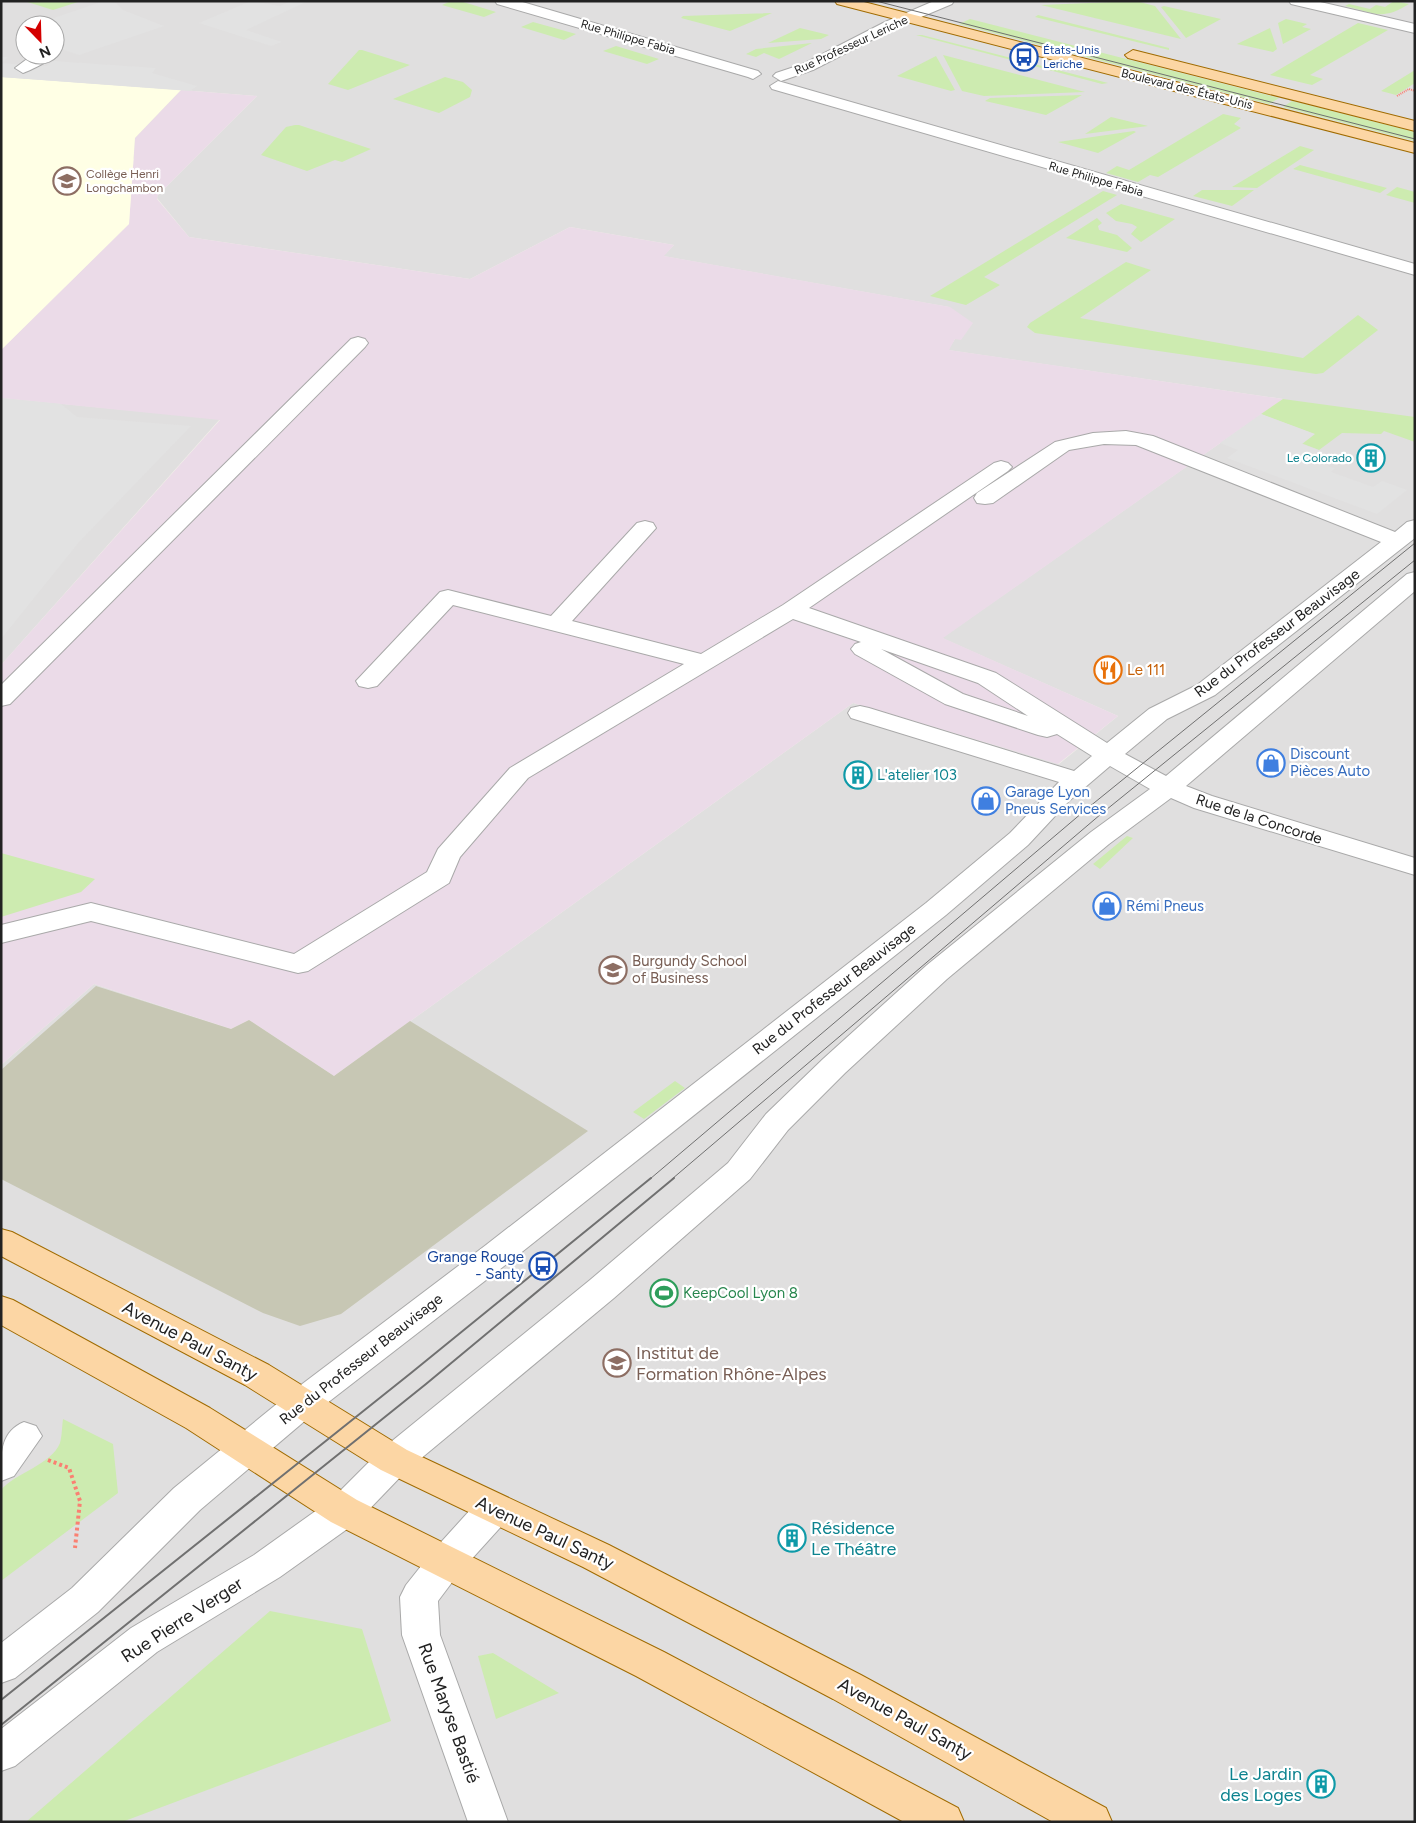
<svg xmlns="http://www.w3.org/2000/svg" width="1416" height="1823" font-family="Figtree,sans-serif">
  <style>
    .residential { fill: #e0dfdf; fill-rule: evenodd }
    .industrial { fill: #ebdbe8 }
    .education { fill: #ffffe5 }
    .construction { fill: #c7c7b4 }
    .grass { fill: #cdebb0 }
    .parking { fill: #e2e2e2 }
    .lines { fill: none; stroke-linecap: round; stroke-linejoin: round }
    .minor-casing { stroke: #a9a9a9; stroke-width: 2 }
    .major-casing { stroke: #a06b00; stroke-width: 2 }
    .path-far1 { stroke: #fa8072; stroke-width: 2; stroke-dasharray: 1 1; stroke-linecap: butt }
    .path { stroke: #fa8072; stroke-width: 4; stroke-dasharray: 3 3; stroke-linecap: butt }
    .minor { fill: #fff; fill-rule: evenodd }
    .major { fill: #fcd6a4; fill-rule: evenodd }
    .tram-far1 { stroke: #707070; stroke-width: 1 }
    .tram { stroke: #707070; stroke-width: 2 }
    .labels { text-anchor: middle; stroke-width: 4.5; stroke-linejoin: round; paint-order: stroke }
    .far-street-label { font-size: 12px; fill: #222; stroke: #fff }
    .far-transit-label { font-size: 12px; fill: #164399; stroke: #fff; text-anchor: start }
    .far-education-label { font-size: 12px; fill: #785e54; stroke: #fff; text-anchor: start }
    .far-culture-label { font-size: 12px; fill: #0d838f; stroke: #fff; text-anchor: end }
    .street-label { font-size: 15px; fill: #222; stroke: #fff }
    .food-label { font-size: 15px; fill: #c56008; stroke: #fff; text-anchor: start }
    .shop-label { font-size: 15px; fill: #366cbe; stroke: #fff; text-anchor: start }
    .culture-label { font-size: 15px; fill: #0d838f; stroke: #fff; text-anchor: start }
    .education-label { font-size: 15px; fill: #785e54; stroke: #fff; text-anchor: start }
    .transit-label { font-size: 15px; fill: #164399; stroke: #fff; text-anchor: end }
    .leisure-label { font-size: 15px; fill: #27864d; stroke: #fff; text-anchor: start }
    .near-street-label { font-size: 18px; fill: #222; stroke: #fff }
    .near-education-label { font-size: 18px; fill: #785e54; stroke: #fff; text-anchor: start }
    .near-culture-label { font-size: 18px; fill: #0d838f; stroke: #fff; text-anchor: start }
  </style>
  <rect width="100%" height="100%" fill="#f2efe9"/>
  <path class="residential" d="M 1,1 L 1415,1 L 1415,1822 L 1,1822 L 1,1065 L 94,984 L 231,1029 L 249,1020 L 334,1076 L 853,703 L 1059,764 L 1118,716 L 942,638 L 1283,399 L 948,350 L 955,339 L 949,307 L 663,256 L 674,245 L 570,227 L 470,279 L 189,237 L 157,198 L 158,195 L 257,96 L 181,90 L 1,350 ZM 25,25 L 55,25 L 55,55 L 25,55 Z
    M 1,398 L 220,419 L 1,665 Z"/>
  <path class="industrial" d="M 181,90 L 257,96 L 158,195 L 157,199 L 189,237 L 470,279 L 570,227 L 674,245 L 664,256 L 950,307 L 973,323 L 961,340 L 955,339 L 949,350 L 1283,399 L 943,638 L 1118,716 L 1058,764 L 853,703 L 334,1076 L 249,1020 L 231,1029 L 94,984 L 1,1065 L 1,665 L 220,420 L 1,398 L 1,350 L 129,224 L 135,138 Z"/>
  <path class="education" d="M 1,77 L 181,90 L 135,138 L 129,224 L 1,350 Z"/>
  <path class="construction" d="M 96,986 L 231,1029 L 249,1020 L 334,1076 L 410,1021 L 588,1131 L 341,1314 L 300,1326 L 263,1313 L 1,1179 L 1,1070 Z"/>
  <path class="grass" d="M 24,1 L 81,1 L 53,10 Z
    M 451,1 L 460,1 L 496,12 L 484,17 L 442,5 Z
    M 1136,1 L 1155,6 L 1181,39 L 1041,5 Z
    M 1394,1 L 1409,4 C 1382,21 1374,13 1345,6 L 1349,4 L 1370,9 L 1376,5 L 1385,7 Z
    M 1164,6 L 1221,19 L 1186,38 L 1161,7 Z
    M 772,13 L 730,31 L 681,18 L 683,16 Z
    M 1038,15 L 1169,48 L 1169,50 L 1035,17 Z
    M 970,19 L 1279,98 L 1269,104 L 959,24 Z
    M 1286,19 L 1307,24 L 1302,27 L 1311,29 L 1283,44 L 1278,23 Z
    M 533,22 L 576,34 L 564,40 L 521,27 Z
    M 1358,23 L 1388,30 L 1310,75 L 1323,79 L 1312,85 L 1270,75 Z
    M 800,28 L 829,35 L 821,39 L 768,43 Z
    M 1270,28 L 1277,49 L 1273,52 L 1237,44 Z
    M 916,35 L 922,35 L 1108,83 L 1102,84 Z
    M 812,43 L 779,59 L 764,53 L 756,57 L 746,54 L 756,49 Z
    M 616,46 L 659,59 L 647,64 L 603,51 Z
    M 359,50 L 362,50 L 410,65 L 348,90 L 328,84 Z
    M 943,55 L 1085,92 L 984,96 L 962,91 Z
    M 936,56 L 955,90 L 951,91 L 897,76 Z
    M 1415,70 L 1415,83 L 1396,95 L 1381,91 Z
    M 445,77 L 463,82 L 472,90 L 470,97 L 439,113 L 393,99 Z
    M 1082,95 L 1046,115 L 985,101 L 990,98 Z
    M 1292,101 L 1415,132 L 1415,141 L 1283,107 Z
    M 1223,114 L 1241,118 L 1234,124 L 1241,128 L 1158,177 L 1150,175 L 1138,182 L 1106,173 L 1117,166 L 1129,170 Z
    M 1111,117 L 1148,126 L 1085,134 Z
    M 295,125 L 299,125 L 371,149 L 342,162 L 335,160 L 307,171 L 261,155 L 286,127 Z
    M 1134,131 L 1136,132 L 1098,153 L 1058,142 Z
    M 1300,146 L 1314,150 L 1257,188 L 1232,187 Z
    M 1300,165 L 1387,188 L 1380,193 L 1293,169 Z
    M 1397,187 L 1415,192 L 1415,203 L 1386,195 Z
    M 1202,190 L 1254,190 L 1232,206 L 1193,196 Z
    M 1103,191 L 1117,195 L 984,277 L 1000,285 L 966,305 L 930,296 Z
    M 1121,204 L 1175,219 L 1141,242 L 1131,234 L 1137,227 L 1132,224 L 1116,221 L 1106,213 Z
    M 1097,218 L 1102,223 L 1098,226 L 1099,230 L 1117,235 L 1132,248 L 1127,252 L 1066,238 Z
    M 1126,262 L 1151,270 L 1080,318 L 1303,358 L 1358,315 L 1378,330 L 1323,373 L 1316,374 L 1035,333 L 1027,327 L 1030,323 Z
    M 1283,399 L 1415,417 L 1415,442 L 1384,431 L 1381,434 L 1342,433 L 1319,450 L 1301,443 L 1314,434 L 1261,414 Z
    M 1127,836 L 1133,838 L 1100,869 L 1093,864 Z
    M 1,853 L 95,879 L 81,892 L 1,917 Z
    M 675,1081 L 685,1088 L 644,1119 L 633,1112 Z
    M 63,1419 L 113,1444 L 118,1493 L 1,1581 L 1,1490 C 15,1473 51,1465 60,1443 C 62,1436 62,1426 63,1419 Z
    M 270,1611 L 362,1629 L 391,1721 L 122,1822 L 26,1822 Z
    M 493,1653 L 559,1693 L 496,1719 L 478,1656 Z"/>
  <path class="parking" d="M 104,1 L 116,3 L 123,10 L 164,26 L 79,55 L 55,47 L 55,25 L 33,25 Z
    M 251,1 L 280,6 L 291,1 L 308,1 L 246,30 L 282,42 L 271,46 L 199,23 Z
    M 1,57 L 8,57 L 2,63 L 47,66 L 53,61 L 156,68 L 152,73 L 197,86 L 190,91 L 1,77 Z
    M 1,398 L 61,404 L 77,417 L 191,426 L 79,542 L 1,639 Z
    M 1261,414 L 1315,434 L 1302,444 L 1324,452 L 1322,454 L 1329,467 L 1335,468 L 1331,472 L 1373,487 L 1382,481 L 1407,490 L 1377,514 L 1227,458 L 1238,450 L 1220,443 Z"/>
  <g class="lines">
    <g class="minor-casing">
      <path id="minor" d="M 495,1 L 519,1 L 758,71 L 761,74 L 753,79 L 748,77 L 497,4 Z
        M 934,1 L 954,1 L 952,4 L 895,28 L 813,70 L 781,81 L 773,76 L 776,73 L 803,64 L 885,22 Z
        M 1289,1 L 1316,1 L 1415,24 L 1415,33 L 1291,4 Z
        M 55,54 L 56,55 C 53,59 29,71 23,73 L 15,68 L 31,56 Z
        M 778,81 L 1415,264 L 1415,275 L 772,89 L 770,86 Z
        M 358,337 L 365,339 L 368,343 L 365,347 L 10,704 L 1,706 L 1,685 L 351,339 Z
        M 1126,431 L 1153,436 L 1395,532 L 1407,522 L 1415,520 L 1415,538 L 1215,695 L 1167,719 L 1125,754 L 1166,776 L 1407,574 L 1415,572 L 1415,591 L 1186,786 L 1212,796 L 1415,858 L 1415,875 L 1194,808 L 1171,798 L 1109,844 L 947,979 L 845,1073 L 788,1130 L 750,1179 L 614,1298 L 407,1470 L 357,1522 L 280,1577 L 157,1652 L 15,1766 L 1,1771 L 1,1729 L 131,1628 L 254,1555 L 331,1500 L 381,1450 L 590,1280 L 728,1163 L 766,1114 L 823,1059 L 927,965 L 1091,832 L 1150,789 L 1110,766 L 1069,801 L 1028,845 L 946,915 L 508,1263 L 313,1414 L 200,1510 L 98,1612 L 15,1678 L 1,1683 L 1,1643 L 72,1588 L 174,1488 L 289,1394 L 486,1245 L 926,903 L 1010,833 L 1059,782 L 851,718 L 848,713 L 851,708 L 860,706 L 869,708 L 1074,771 L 1092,756 L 1057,734 L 1047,737 L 1038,735 L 945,704 L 855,654 L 851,649 L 855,644 L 861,642 L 793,619 L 528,778 L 460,857 L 449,883 L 308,971 L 298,973 L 91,921 L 1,943 L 1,925 L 91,903 L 294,954 L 427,872 L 438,849 L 510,768 L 684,664 L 453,605 L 377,686 L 368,688 L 359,686 L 356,681 L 440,592 L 448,590 L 551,616 L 637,523 L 645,521 L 653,523 L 656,528 L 572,621 L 701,654 L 783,605 L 994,463 L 1001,461 L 1008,463 L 1012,467 L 1008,471 L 809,608 L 996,673 L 1107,743 L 1149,709 L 1197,685 L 1381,542 L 1136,445 L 1104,444 L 1069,450 L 993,503 L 985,504 L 977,503 L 974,498 L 977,493 L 1055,442 L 1093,433 ZM 881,649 L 978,683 L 1028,716 L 963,694 Z
        M 24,1422 L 36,1426 L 42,1436 L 14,1476 L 1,1481 C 1,1454 0,1432 24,1422 Z
        M 494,1494 L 507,1498 L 512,1509 L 507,1520 L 459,1573 L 438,1601 L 440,1635 L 508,1822 L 468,1822 L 402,1635 L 400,1597 L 406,1585 L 433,1551 L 481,1498 Z"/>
    </g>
    <g class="major-casing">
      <path id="major" d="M 835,1 L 860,1 L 1415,143 L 1415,153 L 837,4 Z
        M 1133,50 L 1415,121 L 1415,131 L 1128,58 L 1125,55 Z
        M 1,1229 L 12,1232 L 269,1365 L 407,1450 L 609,1545 L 861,1675 L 1106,1808 L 1112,1822 L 1053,1822 L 833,1699 L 583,1567 L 381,1470 L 245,1385 L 1,1256 Z
        M 1,1296 L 13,1300 L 210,1408 L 357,1500 L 664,1652 L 958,1808 L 964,1822 L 904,1822 L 636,1676 L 331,1522 L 186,1428 L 1,1325 Z"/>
    </g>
    <path class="path-far1" d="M 1397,96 L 1409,89 L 1415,91"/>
    <path class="path" d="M 48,1460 L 69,1468 L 80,1501 L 75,1548"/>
    <use href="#minor" class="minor"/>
    <use href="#major" class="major"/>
    <path class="tram-far1" d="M 876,1 L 1415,139
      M 650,1179 L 1089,807 L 1415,543
      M 672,1179 L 1101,814 L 1415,560"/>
    <path class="tram" d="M 1,1700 L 411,1373 L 651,1178
      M 1,1725 L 426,1384 L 674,1178"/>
  </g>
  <defs>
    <g id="bus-ring" transform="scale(1.4375)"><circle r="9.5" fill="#fff" stroke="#1a4fb4" stroke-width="1.5"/><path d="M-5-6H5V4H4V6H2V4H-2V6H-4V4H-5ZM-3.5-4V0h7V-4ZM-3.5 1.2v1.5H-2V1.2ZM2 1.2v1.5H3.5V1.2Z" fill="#1a4fb4"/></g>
    <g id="school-ring" transform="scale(1.4375)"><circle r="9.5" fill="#fff" stroke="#8d6e63" stroke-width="1.5"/><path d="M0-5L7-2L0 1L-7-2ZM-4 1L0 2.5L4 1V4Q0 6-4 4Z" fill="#8d6e63"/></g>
    <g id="building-ring" transform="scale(1.4375)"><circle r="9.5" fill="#fff" stroke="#0f9aa8" stroke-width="1.5"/><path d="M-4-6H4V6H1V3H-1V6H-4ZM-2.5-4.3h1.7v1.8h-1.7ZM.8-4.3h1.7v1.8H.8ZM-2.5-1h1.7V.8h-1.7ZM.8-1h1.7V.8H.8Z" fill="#0f9aa8"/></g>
    <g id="restaurant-ring" transform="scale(1.4375)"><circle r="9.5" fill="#fff" stroke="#e8710a" stroke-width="1.5"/><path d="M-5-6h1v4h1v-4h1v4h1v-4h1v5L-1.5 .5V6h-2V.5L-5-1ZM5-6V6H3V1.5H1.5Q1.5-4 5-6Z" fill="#e8710a"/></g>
    <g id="shop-ring" transform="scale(1.4375)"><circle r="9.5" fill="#fff" stroke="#3f7fe0" stroke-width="1.5"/><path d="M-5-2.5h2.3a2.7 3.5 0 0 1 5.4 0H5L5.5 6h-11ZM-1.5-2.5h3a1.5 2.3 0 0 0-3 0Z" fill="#3f7fe0"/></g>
    <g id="university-ring" transform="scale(1.4375)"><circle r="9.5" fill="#fff" stroke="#8d6e63" stroke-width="1.5"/><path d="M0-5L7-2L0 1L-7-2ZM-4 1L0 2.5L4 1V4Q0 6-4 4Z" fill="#8d6e63"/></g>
    <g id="stadium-ring" transform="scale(1.4375)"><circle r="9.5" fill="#fff" stroke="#2e9e5b" stroke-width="1.5"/><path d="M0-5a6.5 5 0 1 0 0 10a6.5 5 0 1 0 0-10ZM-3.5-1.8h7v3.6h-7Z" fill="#2e9e5b"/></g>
  </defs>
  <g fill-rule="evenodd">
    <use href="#bus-ring" x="1024" y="57"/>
    <use href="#school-ring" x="67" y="181"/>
    <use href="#building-ring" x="1371" y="458"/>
    <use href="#restaurant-ring" x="1108" y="670"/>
    <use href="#shop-ring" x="1271" y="763"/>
    <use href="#building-ring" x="858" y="775"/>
    <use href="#shop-ring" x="986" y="801"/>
    <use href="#shop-ring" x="1107" y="906"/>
    <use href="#university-ring" x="613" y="970"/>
    <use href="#bus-ring" x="543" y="1266"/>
    <use href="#stadium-ring" x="664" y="1293"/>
    <use href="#university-ring" x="617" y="1363"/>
    <use href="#building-ring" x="792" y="1538"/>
    <use href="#building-ring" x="1321" y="1784"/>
  </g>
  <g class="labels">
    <g class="far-street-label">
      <text transform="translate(628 37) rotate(16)" y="4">Rue Philippe Fabia</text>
      <text transform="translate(851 45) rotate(-25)" y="4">Rue Professeur Leriche</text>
      <text transform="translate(1187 89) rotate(14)" y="4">Boulevard des États-Unis</text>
      <text transform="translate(1096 179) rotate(16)" y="4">Rue Philippe Fabia</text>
    </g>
    <g class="far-transit-label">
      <text x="1043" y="54">États-Unis<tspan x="1043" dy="14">Leriche</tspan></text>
    </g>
    <g class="far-education-label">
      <text x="86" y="178">Collège Henri<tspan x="86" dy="14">Longchambon</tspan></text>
    </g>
    <g class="far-culture-label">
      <text x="1352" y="462">Le Colorado</text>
    </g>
    <g class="street-label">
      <text transform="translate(1277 633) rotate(-37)" y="5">Rue du Professeur Beauvisage</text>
      <text transform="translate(1259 819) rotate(18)" y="5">Rue de la Concorde</text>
      <text transform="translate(834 989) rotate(-38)" y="5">Rue du Professeur Beauvisage</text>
      <text transform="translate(361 1359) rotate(-38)" y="5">Rue du Professeur Beauvisage</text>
    </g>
    <g class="food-label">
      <text x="1127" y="675">Le 111</text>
    </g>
    <g class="shop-label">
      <text x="1290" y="759">Discount<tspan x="1290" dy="17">Pièces Auto</tspan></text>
      <text x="1005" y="797">Garage Lyon<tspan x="1005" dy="17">Pneus Services</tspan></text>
      <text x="1126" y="911">Rémi Pneus</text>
    </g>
    <g class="culture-label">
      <text x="877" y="780">L'atelier 103</text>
    </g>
    <g class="education-label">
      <text x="632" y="966">Burgundy School<tspan x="632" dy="17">of Business</tspan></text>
    </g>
    <g class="transit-label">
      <text x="524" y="1262">Grange Rouge<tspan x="524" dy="17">- Santy</tspan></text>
    </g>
    <g class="leisure-label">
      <text x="683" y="1298">KeepCool Lyon 8</text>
    </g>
    <g class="near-street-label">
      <text transform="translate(190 1341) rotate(28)" y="6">Avenue Paul Santy</text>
      <text transform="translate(545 1533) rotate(25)" y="6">Avenue Paul Santy</text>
      <text transform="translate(182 1620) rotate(-33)" y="6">Rue Pierre Verger</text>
      <text transform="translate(449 1713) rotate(70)" y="6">Rue Maryse Bastié</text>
      <text transform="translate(905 1719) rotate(29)" y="6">Avenue Paul Santy</text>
    </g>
    <g class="near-education-label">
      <text x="636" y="1359">Institut de<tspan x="636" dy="21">Formation Rhône-Alpes</tspan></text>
    </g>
    <g class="near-culture-label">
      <text x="811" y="1534">Résidence<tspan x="811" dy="21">Le Théâtre</tspan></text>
      <text x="1302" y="1780" text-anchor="end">Le Jardin<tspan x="1302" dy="21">des Loges</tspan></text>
    </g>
  </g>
  <rect width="1416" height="1823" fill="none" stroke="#222222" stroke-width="5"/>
  <g transform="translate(40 40) rotate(157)"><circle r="24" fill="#ffffff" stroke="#a7a7a7"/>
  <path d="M0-4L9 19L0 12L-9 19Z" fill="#d40000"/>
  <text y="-8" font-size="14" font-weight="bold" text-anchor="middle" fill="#222222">N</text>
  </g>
</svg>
